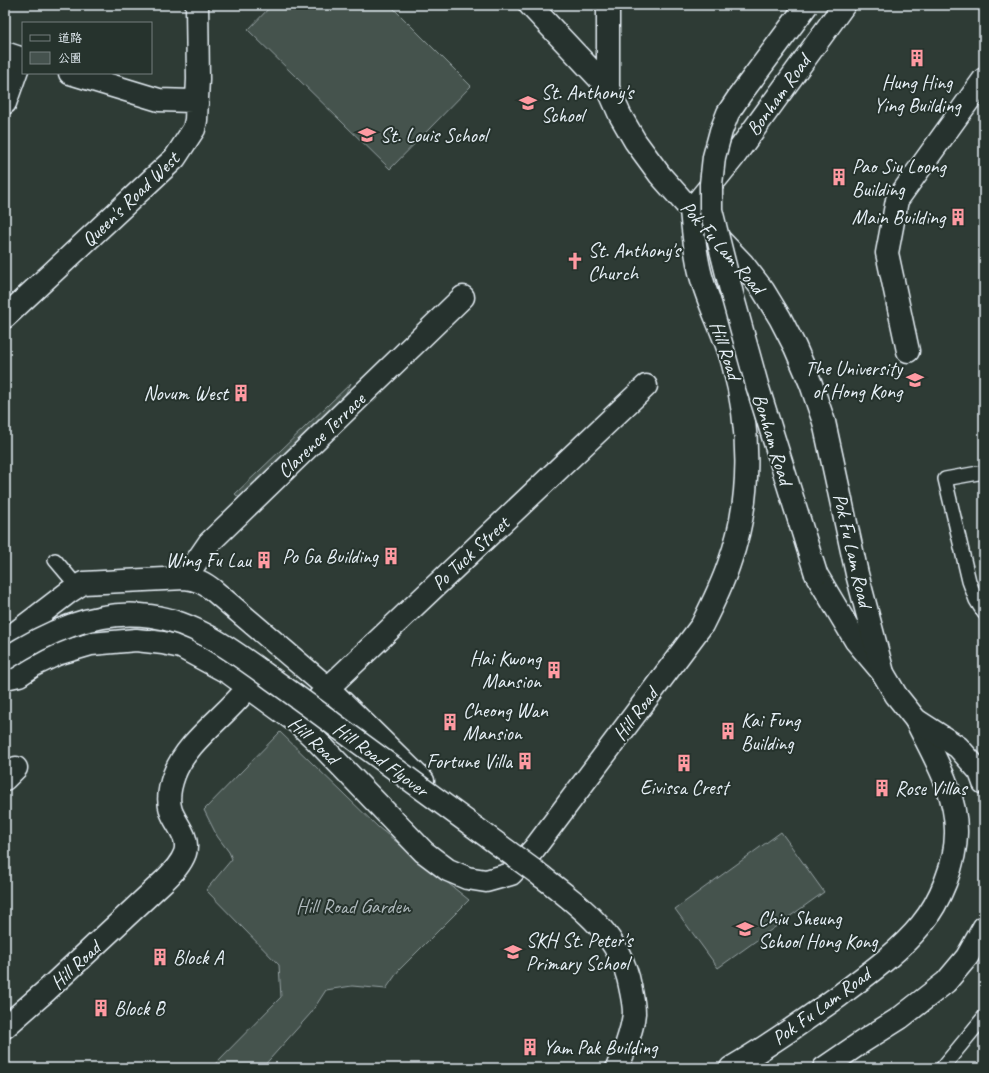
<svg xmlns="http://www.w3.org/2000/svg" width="989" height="1073" font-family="Caveat,'LXGW WenKai TC',sans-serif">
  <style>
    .green { fill: #45524e; stroke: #96a2a3 }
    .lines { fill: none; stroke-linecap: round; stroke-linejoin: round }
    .lane-casing { stroke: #e8f1f8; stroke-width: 16 }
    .street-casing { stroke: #e8f1f8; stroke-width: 25 }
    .secondary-casing { stroke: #e8f1f8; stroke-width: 25 }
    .primary-casing { stroke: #e8f1f8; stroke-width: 25 }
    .lane { stroke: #26332d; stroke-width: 13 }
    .street { stroke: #26332d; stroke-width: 22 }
    .secondary { stroke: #26332d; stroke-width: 22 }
    .primary { stroke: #26332d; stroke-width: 22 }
    .secondary-bridge-casing { stroke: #e8f1f8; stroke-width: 25; stroke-linecap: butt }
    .primary-bridge-casing { stroke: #e8f1f8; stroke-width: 25; stroke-linecap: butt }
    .secondary-bridge { stroke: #26332d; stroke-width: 22 }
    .primary-bridge { stroke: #26332d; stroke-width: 22 }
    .labels { text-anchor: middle; stroke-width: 4; stroke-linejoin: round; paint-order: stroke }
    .poi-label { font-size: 20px; fill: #e8f1f8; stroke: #26332d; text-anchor: start }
    .street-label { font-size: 20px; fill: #e8f1f8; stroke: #26332d }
    .park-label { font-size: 20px; fill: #afb9bc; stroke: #26332d }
  </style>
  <rect width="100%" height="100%" fill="#2e3b35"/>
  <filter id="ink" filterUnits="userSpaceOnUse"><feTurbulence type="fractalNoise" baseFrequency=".025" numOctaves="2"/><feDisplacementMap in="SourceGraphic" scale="8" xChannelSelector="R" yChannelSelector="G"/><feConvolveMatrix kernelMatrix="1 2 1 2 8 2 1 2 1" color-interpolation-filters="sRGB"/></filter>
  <g filter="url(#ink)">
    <path class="green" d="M 272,5 L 390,5 L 471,86 L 390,169 L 248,30 Z
      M 351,383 L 337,410 L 243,501 L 235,494 Z
      M 280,732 L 378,827 L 469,900 L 399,970 L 386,989 L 352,986 L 326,990 L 311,1013 L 262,1068 L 211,1068 L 281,997 L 279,965 L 206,890 L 232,859 L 229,852 L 217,836 L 204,810 Z
      M 781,832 L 824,892 L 718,968 L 675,909 Z"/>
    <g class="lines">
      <g class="lane-casing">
        <path id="lane" d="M 984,472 L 945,479 L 969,581 L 976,600 L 984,613
          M 55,560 L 77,586
          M 942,1068 L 984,1017"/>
      </g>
      <g class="street-casing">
        <path id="street" d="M 5,103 L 21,58
          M 908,351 L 887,253 L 897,200 L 984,79
          M 185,578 L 209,543 L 463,297
          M 5,641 L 69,592 L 83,583 L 185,578 C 197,579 204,583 213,590 L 328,688 L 423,781
          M 5,678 L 19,675 L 34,665 L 57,654 L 91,644 L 136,640 L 163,643 L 181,647 L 229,673 L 299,724 L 316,740 L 424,852 L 448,870 L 467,878 L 486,881 L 511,874 L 534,849 L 702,625 C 712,605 722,585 729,564 C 752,501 751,429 733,364 C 725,334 709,306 701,276 C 695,254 693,232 691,210
          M 318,699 L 328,688 L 646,386
          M 5,779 L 16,768
          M 5,1027 L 46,991 L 165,880 C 173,872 181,864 185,853 C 190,837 176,825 171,811 C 167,799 170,786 174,775 C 187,740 227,716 249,686"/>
      </g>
      <g class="secondary-casing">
        <path id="secondary" d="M 530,5 L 608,88
          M 608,5 L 608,88 L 620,115 L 635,141 L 660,175 L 691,210 L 733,158 L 844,5
          M 5,53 L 23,59
          M 70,73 L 159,100 L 192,101 L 197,104
          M 5,317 L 175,158 L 194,129 L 196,120 L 198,79 L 197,5
          M 816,574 L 856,641 L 883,673
          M 731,1068 C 768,1046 804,1021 839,996 C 868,974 898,953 921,925 C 940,902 956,863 956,833 C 957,793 933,755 916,720"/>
      </g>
      <g class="primary-casing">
        <path id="primary" d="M 691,210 L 743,264 L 763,290 L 780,318 L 795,347 L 811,384 L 824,422 L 857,574 L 883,673 L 896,695 L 916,720 L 958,747 L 980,772 L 984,783
          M 617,1068 L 625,1049
          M 824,1068 L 862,1042 L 900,1018 L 946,982 L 967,957 L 984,927"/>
      </g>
      <use href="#lane" class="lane"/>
      <use href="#street" class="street"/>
      <use href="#secondary" class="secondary"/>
      <use href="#primary" class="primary"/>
      <g class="secondary-bridge-casing">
        <path id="secondary-bridge" d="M 807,5 L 740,95 L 728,113 L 721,131 L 714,157 L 711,184 L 711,210 L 733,298 L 757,385 L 816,574"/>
      </g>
      <g class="primary-bridge-casing">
        <path id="primary-bridge" d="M 5,659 C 48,631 99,608 151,616 C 196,622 236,653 272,679 C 293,694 314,709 335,725 C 402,774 469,823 536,872 C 576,903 620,933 630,986 C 632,995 634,1004 634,1013 C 633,1026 629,1037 625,1049"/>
      </g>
      <use href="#secondary-bridge" class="secondary-bridge"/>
      <use href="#primary-bridge" class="primary-bridge"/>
    </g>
  </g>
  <defs>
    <g id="building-bare" transform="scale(1.38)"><path d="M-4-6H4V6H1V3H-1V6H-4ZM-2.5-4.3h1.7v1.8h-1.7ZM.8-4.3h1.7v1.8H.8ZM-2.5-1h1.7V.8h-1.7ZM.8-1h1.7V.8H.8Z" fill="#ff9aa2" stroke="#26332d" stroke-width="2.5" paint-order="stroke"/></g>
    <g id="school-bare" transform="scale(1.38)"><path d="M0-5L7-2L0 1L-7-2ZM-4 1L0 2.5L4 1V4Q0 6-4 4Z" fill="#ff9aa2" stroke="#26332d" stroke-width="2.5" paint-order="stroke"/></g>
    <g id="church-bare" transform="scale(1.38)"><path d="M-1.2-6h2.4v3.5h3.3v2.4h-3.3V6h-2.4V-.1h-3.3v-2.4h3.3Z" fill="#ff9aa2" stroke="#26332d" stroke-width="2.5" paint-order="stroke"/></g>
    <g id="university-bare" transform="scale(1.38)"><path d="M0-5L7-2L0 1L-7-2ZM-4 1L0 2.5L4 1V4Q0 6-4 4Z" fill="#ff9aa2" stroke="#26332d" stroke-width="2.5" paint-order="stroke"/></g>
  </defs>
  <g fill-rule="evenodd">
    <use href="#building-bare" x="917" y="58"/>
    <use href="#school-bare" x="528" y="103"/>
    <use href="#school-bare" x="367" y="135"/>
    <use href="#building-bare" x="839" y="177"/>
    <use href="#building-bare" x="958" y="217"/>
    <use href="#church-bare" x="575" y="261"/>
    <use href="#university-bare" x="915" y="380"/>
    <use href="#building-bare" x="241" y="393"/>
    <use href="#building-bare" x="391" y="556"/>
    <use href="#building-bare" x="264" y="560"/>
    <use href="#building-bare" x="554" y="670"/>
    <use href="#building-bare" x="450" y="722"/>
    <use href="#building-bare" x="728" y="731"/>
    <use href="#building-bare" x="525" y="761"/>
    <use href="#building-bare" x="684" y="763"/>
    <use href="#building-bare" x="882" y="788"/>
    <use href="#school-bare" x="745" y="929"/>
    <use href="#school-bare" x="513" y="952"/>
    <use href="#building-bare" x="160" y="957"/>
    <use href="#building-bare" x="101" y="1008"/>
    <use href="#building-bare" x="530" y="1047"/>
  </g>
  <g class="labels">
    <g class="poi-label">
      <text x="917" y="89" text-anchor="middle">Hung Hing<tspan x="917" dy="23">Ying Building</tspan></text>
      <text x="541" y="99">St. Anthony's<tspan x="541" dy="23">School</tspan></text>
      <text x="380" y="142">St. Louis School</text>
      <text x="852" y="173">Pao Siu Loong<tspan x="852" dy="23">Building</tspan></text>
      <text x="945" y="224" text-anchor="end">Main Building</text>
      <text x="588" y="257">St. Anthony's<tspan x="588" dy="23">Church</tspan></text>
      <text x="902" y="375" text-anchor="end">The University<tspan x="902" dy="23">of Hong Kong</tspan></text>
      <text x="228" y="400" text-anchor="end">Novum West</text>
      <text x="378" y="563" text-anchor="end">Po Ga Building</text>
      <text x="251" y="567" text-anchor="end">Wing Fu Lau</text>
      <text x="541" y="665" text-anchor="end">Hai Kwong<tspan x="541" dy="23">Mansion</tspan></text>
      <text x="463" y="717">Cheong Wan<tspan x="463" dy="23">Mansion</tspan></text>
      <text x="741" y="727">Kai Fung<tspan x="741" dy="23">Building</tspan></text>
      <text x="512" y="768" text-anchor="end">Fortune Villa</text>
      <text x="684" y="794" text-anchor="middle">Eivissa Crest</text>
      <text x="895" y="795">Rose Villas</text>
      <text x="758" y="925">Chiu Sheung<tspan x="758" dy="23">School Hong Kong</tspan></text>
      <text x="526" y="947">SKH St. Peter's<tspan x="526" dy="23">Primary School</tspan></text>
      <text x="173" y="964">Block A</text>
      <text x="114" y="1015">Block B</text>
      <text x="543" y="1054">Yam Pak Building</text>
    </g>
    <g class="street-label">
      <text transform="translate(778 95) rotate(-54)" y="7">Bonham Road</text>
      <text transform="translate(130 199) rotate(-44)" y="7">Queen's Road West</text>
      <text transform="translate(723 247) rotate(49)" y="7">Pok Fu Lam Road</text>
      <text transform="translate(726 350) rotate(72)" y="7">Hill Road</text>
      <text transform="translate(321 435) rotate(-44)" y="7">Clarence Terrace</text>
      <text transform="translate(773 439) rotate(73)" y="7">Bonham Road</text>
      <text transform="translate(853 550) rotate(77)" y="7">Pok Fu Lam Road</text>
      <text transform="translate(470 553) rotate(-43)" y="7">Po Tuck Street</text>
      <text transform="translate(635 714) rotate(-53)" y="7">Hill Road</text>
      <text transform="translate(314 740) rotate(43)" y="7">Hill Road</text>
      <text transform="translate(381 759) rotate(36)" y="7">Hill Road Flyover</text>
      <text transform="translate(75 965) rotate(-43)" y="7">Hill Road</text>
      <text transform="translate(821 1006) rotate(-36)" y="7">Pok Fu Lam Road</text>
    </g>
    <g class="park-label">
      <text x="353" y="913">Hill Road Garden</text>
    </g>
  </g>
  <rect width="989" height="1073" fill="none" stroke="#26332d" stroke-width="20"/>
  <rect x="10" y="10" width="969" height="1053" fill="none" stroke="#e8f1f8" stroke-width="1.5" filter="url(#ink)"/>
  <rect x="22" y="22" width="130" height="52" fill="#26332d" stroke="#747f7e"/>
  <rect x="30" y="35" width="20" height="6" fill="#26332d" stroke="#747f7e"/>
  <text x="58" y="42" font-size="12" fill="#e8f1f8">道路</text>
  <rect x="30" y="52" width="20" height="12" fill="#45524e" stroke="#747f7e"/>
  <text x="58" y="62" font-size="12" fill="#e8f1f8">公園</text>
</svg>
